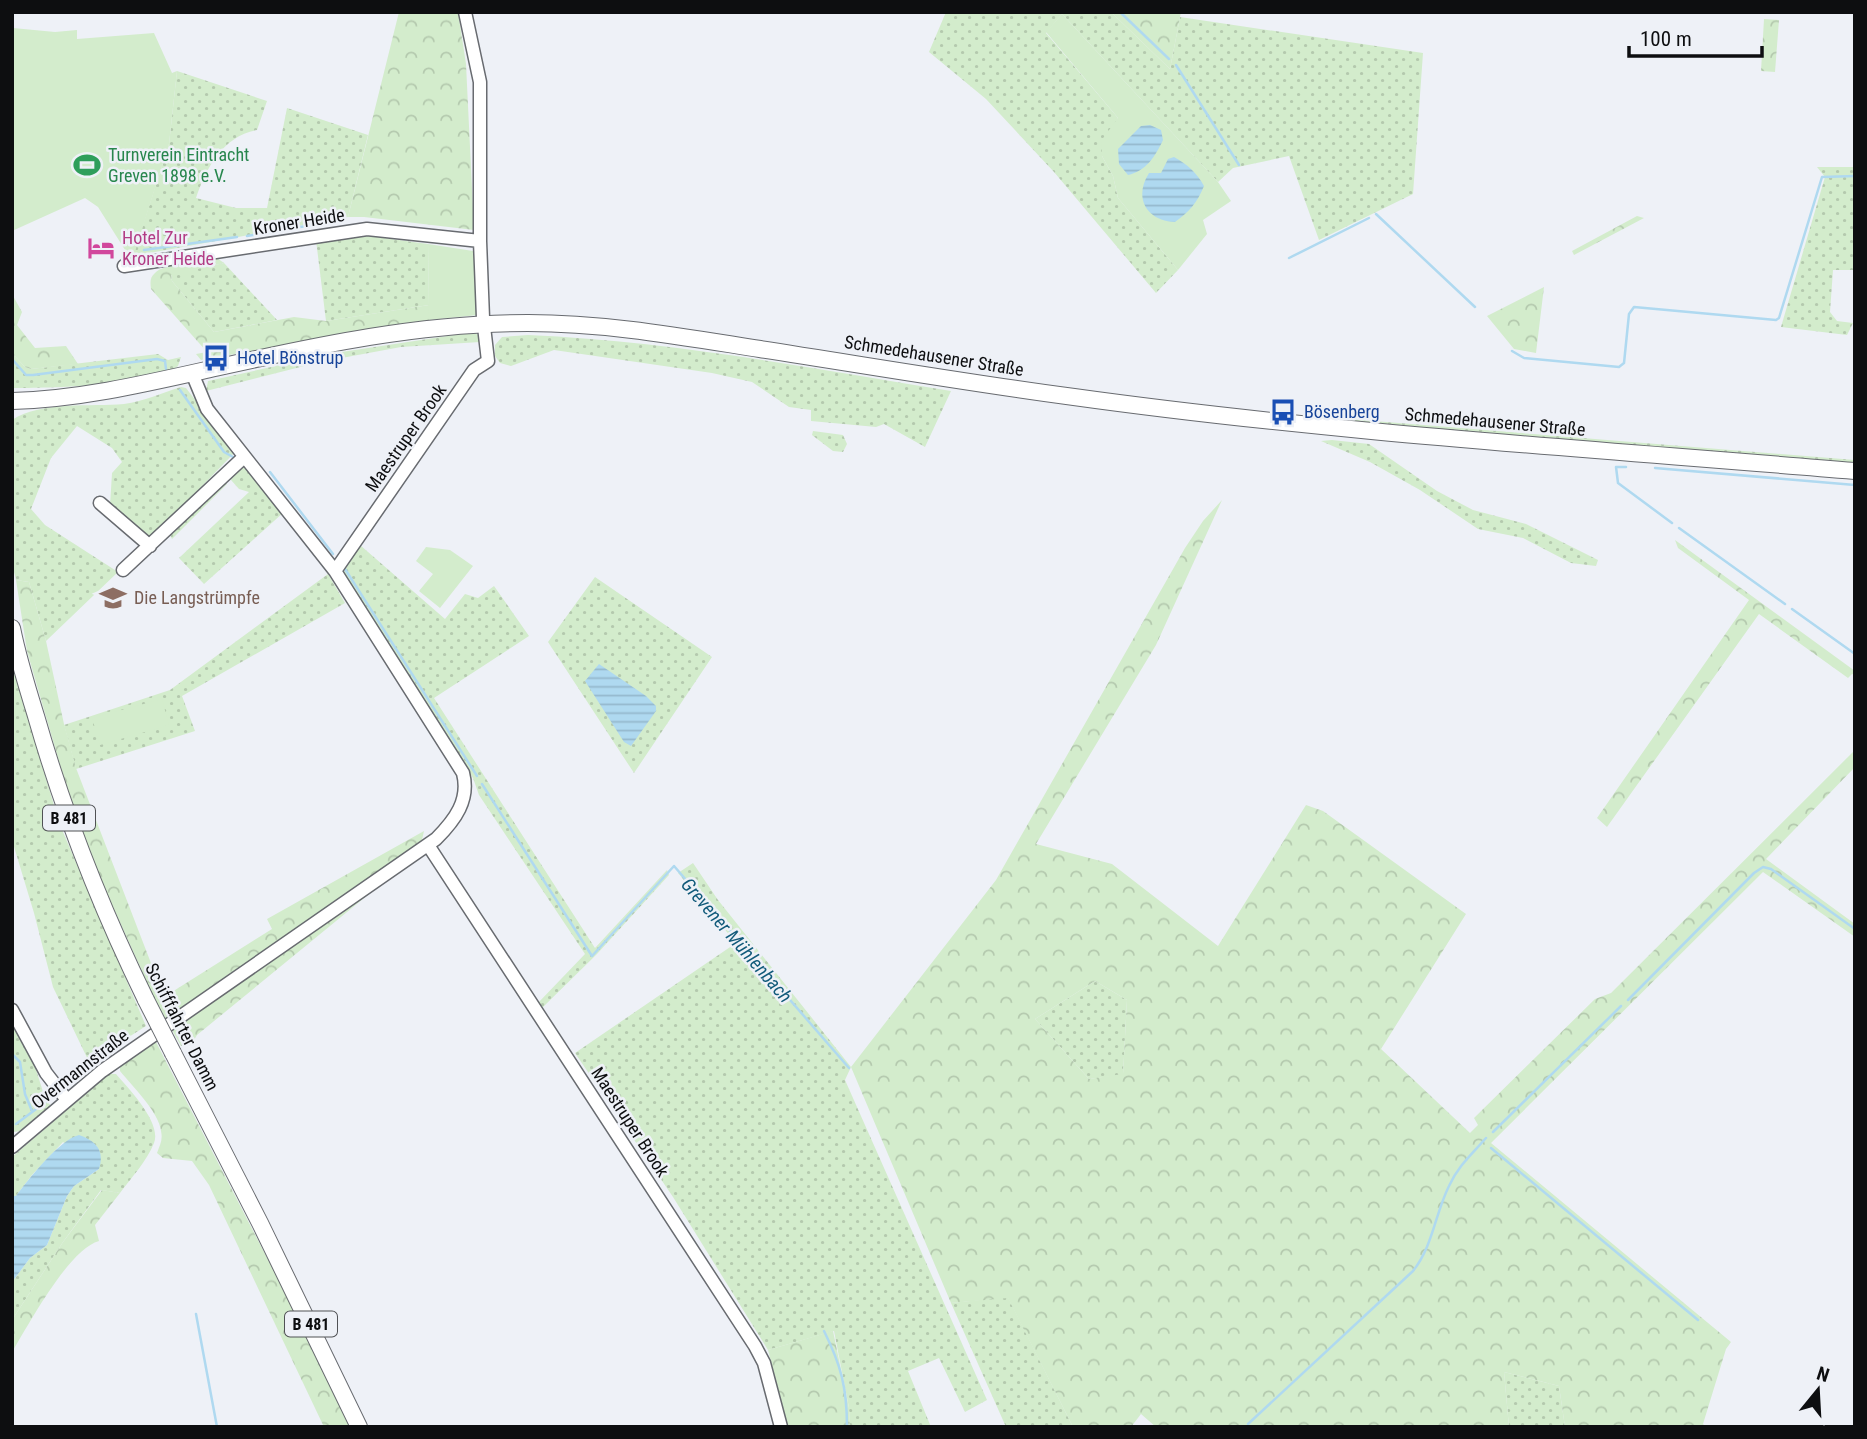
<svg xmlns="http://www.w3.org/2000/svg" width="1867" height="1439" font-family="'Roboto Condensed',sans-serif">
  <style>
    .grass { fill: url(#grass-dots) }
    .forest { fill: url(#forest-crowns); fill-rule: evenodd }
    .garden { fill: #d3eccc }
    .water { fill: url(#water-rules) }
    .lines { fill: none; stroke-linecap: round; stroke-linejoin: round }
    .stream { stroke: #afd9f0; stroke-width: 2.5 }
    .minor-casing { stroke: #686b70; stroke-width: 15 }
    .major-casing { stroke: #686b70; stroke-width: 18 }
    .minor { stroke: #fff; stroke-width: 12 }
    .major { stroke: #fff; stroke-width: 16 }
    .major-bridge-casing { stroke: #686b70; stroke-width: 18; stroke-linecap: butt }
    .major-bridge { stroke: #fff; stroke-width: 16 }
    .labels { text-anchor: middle; stroke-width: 5; stroke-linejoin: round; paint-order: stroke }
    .shield { fill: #eef1f7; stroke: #505255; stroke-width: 2 }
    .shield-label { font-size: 16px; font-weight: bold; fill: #0d0e10 }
    .leisure-label { font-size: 18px; fill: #27864d; stroke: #eef1f7; text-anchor: start }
    .street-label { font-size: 18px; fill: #0d0e10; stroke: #eef1f7 }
    .hotel-label { font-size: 18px; fill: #b23c85; stroke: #eef1f7; text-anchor: start }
    .transit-label { font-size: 18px; fill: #164399; stroke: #eef1f7; text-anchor: start }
    .education-label { font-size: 18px; fill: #785e54; stroke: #eef1f7; text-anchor: start }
    .water-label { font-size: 19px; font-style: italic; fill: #115a7a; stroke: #eef1f7 }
  </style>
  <defs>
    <pattern id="grass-dots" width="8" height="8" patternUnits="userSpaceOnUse" patternTransform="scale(1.75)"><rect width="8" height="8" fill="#d3eccc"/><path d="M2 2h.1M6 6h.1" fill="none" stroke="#b4c9ae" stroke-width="1.8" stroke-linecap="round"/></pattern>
    <pattern id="forest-crowns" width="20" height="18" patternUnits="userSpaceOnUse" patternTransform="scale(1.75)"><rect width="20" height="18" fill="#d3eccc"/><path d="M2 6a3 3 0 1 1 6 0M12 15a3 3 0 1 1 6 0" fill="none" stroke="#b4c9ae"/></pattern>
    <pattern id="water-rules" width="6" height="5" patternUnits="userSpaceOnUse" patternTransform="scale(1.75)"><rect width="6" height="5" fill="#afd9f0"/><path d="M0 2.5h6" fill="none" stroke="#95b9cd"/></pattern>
  </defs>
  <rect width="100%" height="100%" fill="#eef1f7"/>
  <path class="grass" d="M 946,12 L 1111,12 L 1170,69 L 1180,17 L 1423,53 L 1413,194 L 1319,240 L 1289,156 L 1233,168 L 1218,182 L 1062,14 L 1046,33 L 1118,118 L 1102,156 L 1113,176 L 1118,198 L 1178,270 L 1156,293 L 1054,172 L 986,99 L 929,52 Z
    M 177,71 L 267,101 L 257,130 C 223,136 206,168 196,198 L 236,208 L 267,208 L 287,108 L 368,135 L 348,217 L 133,256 L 169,144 Z
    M 1817,167 L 1855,167 L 1855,270 L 1833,270 L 1830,312 L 1837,321 L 1853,323 L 1847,335 L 1781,327 L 1825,177 Z
    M 362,235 L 428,244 L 429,305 L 326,321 L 316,240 Z
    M 224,263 L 277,320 L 214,332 L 172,281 L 171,274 Z
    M 474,332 L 479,336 L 480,342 L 401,347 L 320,362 L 206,391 L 208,381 L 335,353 Z
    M 528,335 C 670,341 810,368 951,391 L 925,447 L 884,424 L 876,427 L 811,421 L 811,410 L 789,407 L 752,382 L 712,373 L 554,350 L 511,366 L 500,363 L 495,356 L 495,345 L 502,337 Z
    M 12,353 L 25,367 L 31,369 L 158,354 L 168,360 L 181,357 L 178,366 C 152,386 48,388 12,388 Z
    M 181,387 L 186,388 L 235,452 L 155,535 L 149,537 L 143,534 L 110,506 L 112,473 L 122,462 L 112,448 L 77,426 L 51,458 L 31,509 L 45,525 L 118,572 L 46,641 L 29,582 L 16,580 L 12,564 L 12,420 C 40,401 91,407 124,404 C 144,401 162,393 181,387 Z
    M 1337,418 L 1855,460 L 1855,465 L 1337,422 Z
    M 813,431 L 843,435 L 847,444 L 843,452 L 833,451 L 812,435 Z
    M 1332,440 L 1369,444 L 1437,491 L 1473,510 L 1526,524 L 1598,560 L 1596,566 L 1571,563 L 1523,538 L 1478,529 L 1420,490 L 1370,462 L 1321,441 Z
    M 242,468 L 249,468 L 284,512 L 204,584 L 179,558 L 249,492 L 239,489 L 231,480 L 233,473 Z
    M 225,481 L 227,484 L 172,539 L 169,533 Z
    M 360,545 L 445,619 L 465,594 L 478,598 L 494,586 L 529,636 L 434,698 L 595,948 L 667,870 L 669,875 L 597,954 L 541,1009 L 538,1003 L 585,954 L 479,795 L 473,778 L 343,573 Z
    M 328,574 L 345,603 L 182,696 L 195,731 L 76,769 L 64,725 L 170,690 Z
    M 595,577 L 712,657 L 634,773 L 548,642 Z
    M 12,666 L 60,825 L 146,1026 L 121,1042 L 92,1068 L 53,987 L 34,913 L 12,840 Z
    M 693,863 L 718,900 L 851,1067 L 845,1080 L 987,1400 L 965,1412 L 939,1358 L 908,1371 L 931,1427 L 850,1427 L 849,1408 L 834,1331 L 768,1350 L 673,1197 L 575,1053 L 736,943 L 678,873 Z
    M 1095,981 L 1127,1000 L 1123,1075 L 1089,1079 L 1035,1019 Z
    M 12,1020 L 32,1057 L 45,1098 L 51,1106 L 22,1131 L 13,1132 Z
    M 109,1074 L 116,1074 C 129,1089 162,1123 154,1143 C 147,1161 131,1178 120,1193 L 101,1190 L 63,1242 L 12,1320 L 12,1282 L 30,1258 L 47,1245 L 67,1196 L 74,1186 L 99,1169 L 63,1142 L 32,1175 L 16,1196 L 12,1196 L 12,1157 Z
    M 1008,1297 L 1073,1427 L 1006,1427 L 951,1303 Z
    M 1504,1372 L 1559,1386 L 1565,1427 L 1509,1427 Z"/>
  <path class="forest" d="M 399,12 L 458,12 L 466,64 L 474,230 L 364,217 L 348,217 Z
    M 1111,12 L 1181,12 L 1170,69 Z
    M 1764,19 L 1779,20 L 1775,72 L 1761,71 Z
    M 1637,216 L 1644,218 L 1574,255 L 1572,251 Z
    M 217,258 L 224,263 L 171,275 L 172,281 L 214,332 L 294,317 L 326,321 L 429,305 L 429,320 L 201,360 L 196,354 L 207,352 L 151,289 C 150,282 150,277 155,273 C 164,263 203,261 217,258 Z
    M 1544,287 L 1536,353 L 1514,349 L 1487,316 Z
    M 12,294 L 22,312 L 17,325 L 35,348 L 66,346 L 78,364 L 31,369 L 25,367 L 12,353 Z
    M 1222,500 L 1156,645 L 1036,844 L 1112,864 L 1218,946 L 1306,805 L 1323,811 L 1466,914 L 1381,1049 L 1470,1133 L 1478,1125 L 1474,1118 L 1595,999 L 1611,993 L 1855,750 L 1855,767 L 1766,859 L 1855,924 L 1855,937 L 1763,872 L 1491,1143 L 1731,1342 L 1726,1349 L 1703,1424 L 1706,1427 L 1565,1427 L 1559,1386 L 1504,1372 L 1509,1427 L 1156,1427 L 1141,1414 L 1131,1427 L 1073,1427 L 1008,1298 L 951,1303 L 851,1067 L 996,880 L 1185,548 L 1203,521 ZM 1095,981 L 1127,1000 L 1123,1074 L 1089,1079 L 1035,1019 Z
    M 1675,540 L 1855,671 L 1855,675 L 1852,674 L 1848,678 L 1759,614 L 1607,827 L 1597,818 L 1749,600 L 1678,548 Z
    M 16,580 L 29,582 L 46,641 L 64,724 L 76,768 L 164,997 L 272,929 L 267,919 L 424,831 L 422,840 L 391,876 L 197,1035 L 191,1045 L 181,1046 L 154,998 L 91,858 L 62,772 L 27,651 Z
    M 156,1042 L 336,1392 L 350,1427 L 324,1427 L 209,1185 L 192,1161 L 163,1158 L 157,1153 C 160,1145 163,1140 161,1131 C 159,1112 132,1086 120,1071 L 120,1065 Z
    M 102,1190 L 120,1193 L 95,1225 L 99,1241 C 69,1249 29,1324 12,1352 L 12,1320 L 63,1242 Z
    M 833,1331 L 849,1408 L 850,1427 L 788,1427 L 768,1350 Z"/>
  <path class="garden" d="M 1062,14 L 1218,182 L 1231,201 L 1203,220 L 1207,234 L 1178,270 L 1118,198 L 1113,176 L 1102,156 L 1101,141 L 1118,118 L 1046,32 Z
    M 13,28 L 55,32 L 77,30 L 77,39 L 154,33 L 172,73 L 177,71 L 169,144 L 132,261 L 98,207 L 85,198 L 12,231 Z
    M 428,244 L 473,251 L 475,253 L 478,315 L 429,320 Z
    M 426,547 L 450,550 L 473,566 L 440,608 L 419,591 L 433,574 L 416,561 Z
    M 162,699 L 169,725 L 100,745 L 92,718 Z"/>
  <path class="water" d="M 1150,125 L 1161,130 L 1163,140 C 1155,157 1146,171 1128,175 L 1119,164 L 1118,149 L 1141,126 Z
    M 1174,157 C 1187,164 1197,173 1204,186 C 1197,203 1189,212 1175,222 C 1147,221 1133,198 1149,173 L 1161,173 L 1168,159 Z
    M 599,664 L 646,696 L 656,706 L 656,711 L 631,746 L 624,742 L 585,681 Z
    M 79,1135 C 96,1141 105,1150 99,1169 L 74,1186 L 67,1196 L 47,1245 L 30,1258 L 12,1282 L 12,1196 L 16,1196 C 28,1180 60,1139 79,1135 Z"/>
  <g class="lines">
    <path class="stream" d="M 1120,12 L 1169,59
      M 1176,65 L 1239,165
      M 1376,214 L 1475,307
      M 247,236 L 336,221
      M 144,250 L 237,237
      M 1289,258 L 1369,218
      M 1512,351 L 1524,358 L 1619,367 L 1624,363 L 1629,314 L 1634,307 L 1776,320 L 1779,318 L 1822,177 L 1855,176
      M 12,359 L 26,375 L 33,375 L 157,359 L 165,361 L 166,369
      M 180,390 L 224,452 L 233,457
      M 1616,467 L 1618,483 L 1672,523
      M 1616,467 L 1626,467
      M 1655,468 L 1855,485
      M 270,472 L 333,554
      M 1679,528 L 1785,604
      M 345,569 L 477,776
      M 1792,609 L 1855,654
      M 482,784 L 592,956 L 674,866 L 849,1068
      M 1628,1000 L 1754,873 L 1763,867 L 1771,869 L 1855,929
      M 12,1054 L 20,1062 L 25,1094 L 32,1111
      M 66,1086 L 96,1059
      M 16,1124 L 55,1095
      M 1493,1132 L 1621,1006
      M 1491,1148 L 1698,1320
      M 196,1314 L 217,1427
      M 824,1331 C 841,1365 847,1388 847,1427
      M 1248,1424 L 1413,1271 C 1433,1246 1435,1214 1449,1186 C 1458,1166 1472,1154 1486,1138"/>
    <g class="minor-casing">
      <path id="minor" d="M 124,266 L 367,229 L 480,241
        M 100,503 L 150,546
        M 123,570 L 244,457
        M 335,571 L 474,370 L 488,361 L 483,318 L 480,241 L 480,82 L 465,12
        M 428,845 L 755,1346 L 764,1363 L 781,1427
        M 12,1010 L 46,1073 L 67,1100
        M 12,1147 L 102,1071 L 436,839 C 455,820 470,800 463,773 L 335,571 L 207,409 L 192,373"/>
    </g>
    <g class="major-casing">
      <path id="major" d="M 12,401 C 81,399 148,383 215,368 C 318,345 421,323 528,323 C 606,323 683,337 760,349 C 864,365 969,383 1074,397 C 1333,433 1594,449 1855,471
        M 12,628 C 18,658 27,687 36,716 C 64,814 101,908 146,1000
        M 173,1053 L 260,1223 L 359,1427"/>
    </g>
    <use href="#minor" class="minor"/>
    <use href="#major" class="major"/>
    <g class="major-bridge-casing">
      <path id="major-bridge" d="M 146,1000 L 173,1053"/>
    </g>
    <use href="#major-bridge" class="major-bridge"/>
  </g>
  <defs>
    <g id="stadium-bare" transform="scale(2.1)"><path d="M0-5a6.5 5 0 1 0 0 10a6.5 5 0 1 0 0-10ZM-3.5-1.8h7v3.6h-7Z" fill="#2e9e5b" stroke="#eef1f7" stroke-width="2.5" paint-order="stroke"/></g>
    <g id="hotel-bare" transform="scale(2.1)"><path d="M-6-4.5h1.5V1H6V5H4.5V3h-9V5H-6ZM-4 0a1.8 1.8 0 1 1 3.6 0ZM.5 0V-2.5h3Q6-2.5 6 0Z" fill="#d1479c" stroke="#eef1f7" stroke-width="2.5" paint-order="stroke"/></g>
    <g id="bus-bare" transform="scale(2.1)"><path d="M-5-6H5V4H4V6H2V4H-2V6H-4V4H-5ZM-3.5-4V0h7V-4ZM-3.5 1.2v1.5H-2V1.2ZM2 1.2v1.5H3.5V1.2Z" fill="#1a4fb4" stroke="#eef1f7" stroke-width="2.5" paint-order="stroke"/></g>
    <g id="school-bare" transform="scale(2.1)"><path d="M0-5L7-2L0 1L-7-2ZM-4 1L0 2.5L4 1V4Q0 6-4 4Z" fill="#8d6e63" stroke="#eef1f7" stroke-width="2.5" paint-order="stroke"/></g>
  </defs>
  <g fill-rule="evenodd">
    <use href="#stadium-bare" x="87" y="165"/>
    <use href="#hotel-bare" x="101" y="248"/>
    <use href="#bus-bare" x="216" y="358"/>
    <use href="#bus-bare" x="1283" y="412"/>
    <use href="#school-bare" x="113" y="598"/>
  </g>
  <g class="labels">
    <g class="shield">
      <rect x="43" y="805.5" width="52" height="25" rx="5"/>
      <rect x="285" y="1311.5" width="52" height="25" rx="5"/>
    </g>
    <g class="shield-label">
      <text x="69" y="824">B 481</text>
      <text x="311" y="1330">B 481</text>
    </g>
    <g class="leisure-label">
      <text x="108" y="161">Turnverein Eintracht<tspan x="108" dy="21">Greven 1898 e.V.</tspan></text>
    </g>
    <g class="street-label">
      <text transform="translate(299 222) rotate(-9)" y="6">Kroner Heide</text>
      <text transform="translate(934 356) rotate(9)" y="6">Schmedehausener Straße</text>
      <text transform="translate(1495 422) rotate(5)" y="6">Schmedehausener Straße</text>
      <text transform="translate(406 438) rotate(-55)" y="6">Maestruper Brook</text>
      <text transform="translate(182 1027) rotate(63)" y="6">Schifffahrter Damm</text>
      <text transform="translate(80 1069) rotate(-38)" y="6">Overmannstraße</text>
      <text transform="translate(630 1122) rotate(57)" y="6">Maestruper Brook</text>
    </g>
    <g class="hotel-label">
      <text x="122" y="244">Hotel Zur<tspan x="122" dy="21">Kroner Heide</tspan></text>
    </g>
    <g class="transit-label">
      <text x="237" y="364">Hotel Bönstrup</text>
      <text x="1304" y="418">Bösenberg</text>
    </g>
    <g class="education-label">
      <text x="134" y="604">Die Langstrümpfe</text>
    </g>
    <g class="water-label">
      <text transform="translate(737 940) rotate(49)" y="7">Grevener Mühlenbach</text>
    </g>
  </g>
  <rect width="1867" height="1439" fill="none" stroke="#0d0e10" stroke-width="28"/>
  <g transform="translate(1818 1390) rotate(18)" stroke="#eef1f7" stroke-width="5" paint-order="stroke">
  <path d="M0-5L12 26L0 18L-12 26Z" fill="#0d0e10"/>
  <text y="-10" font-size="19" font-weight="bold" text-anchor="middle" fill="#0d0e10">N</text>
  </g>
  <path d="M1629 46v10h133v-10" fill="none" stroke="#0d0e10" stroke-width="3.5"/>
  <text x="1640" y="46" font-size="21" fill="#0d0e10" stroke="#eef1f7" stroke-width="5" paint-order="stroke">100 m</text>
</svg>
